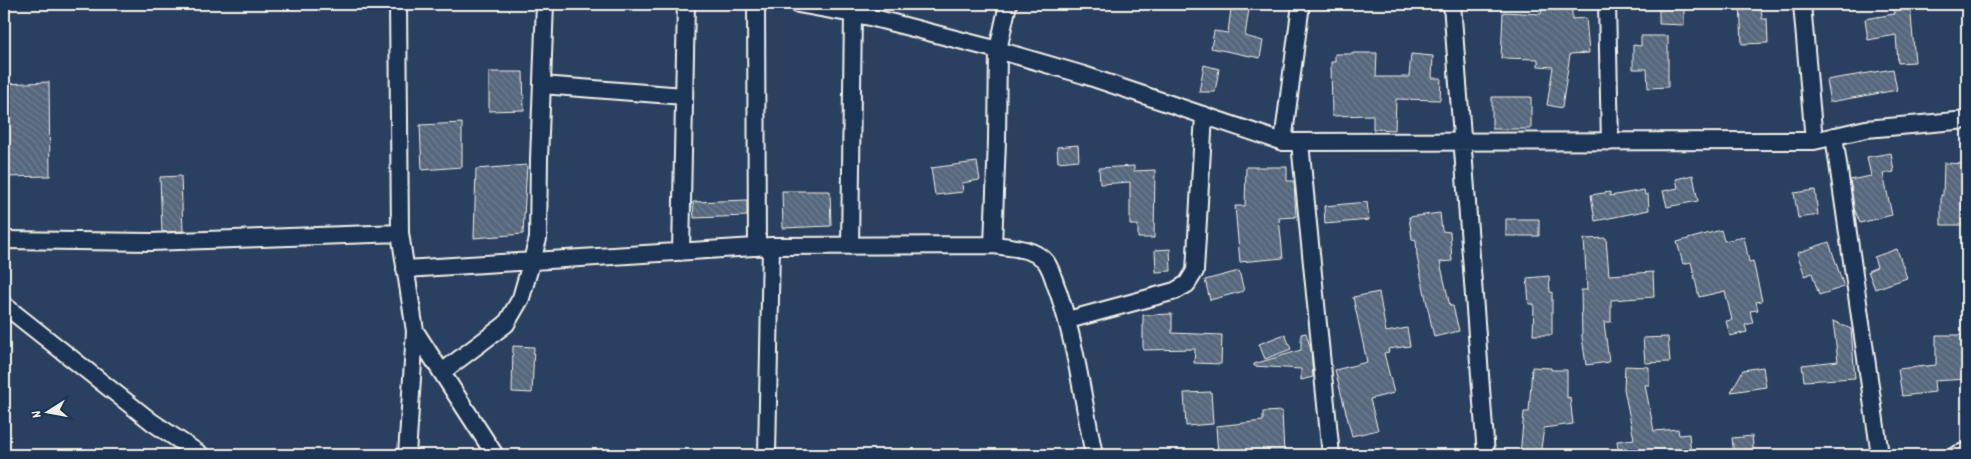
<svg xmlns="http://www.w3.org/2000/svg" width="1971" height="459" font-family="Dekko,sans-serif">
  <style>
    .building { fill: url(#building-back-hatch); stroke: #f4f1e8 }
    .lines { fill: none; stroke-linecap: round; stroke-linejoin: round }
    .minor-casing { stroke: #f4f1e8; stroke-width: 20 }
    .minor { stroke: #1d3557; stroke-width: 16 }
  </style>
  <defs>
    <pattern id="building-back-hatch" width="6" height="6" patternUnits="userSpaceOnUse" patternTransform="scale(1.25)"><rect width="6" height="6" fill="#56677d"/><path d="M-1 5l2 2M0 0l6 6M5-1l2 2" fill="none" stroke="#6f7d8f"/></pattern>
  </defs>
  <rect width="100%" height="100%" fill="#2a4060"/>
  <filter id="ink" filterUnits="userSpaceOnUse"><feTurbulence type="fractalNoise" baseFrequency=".02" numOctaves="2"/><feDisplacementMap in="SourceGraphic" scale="10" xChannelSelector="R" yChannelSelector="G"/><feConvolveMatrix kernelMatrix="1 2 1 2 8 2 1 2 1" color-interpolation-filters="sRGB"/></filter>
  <g filter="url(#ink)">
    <path class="building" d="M 1542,4 L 1572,4 L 1572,19 L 1586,18 L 1589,53 L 1570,54 L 1562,108 L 1547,105 L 1553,67 L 1538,66 L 1538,59 L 1501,58 L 1503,12 L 1541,14 Z
      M 1659,4 L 1684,4 L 1684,25 L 1659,24 Z
      M 1740,4 L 1761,4 L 1762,19 L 1767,19 L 1768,43 L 1742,44 Z
      M 1893,4 L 1910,4 L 1915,62 L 1898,63 L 1896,35 L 1868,40 L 1865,19 L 1894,14 Z
      M 1231,8 L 1249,9 L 1245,36 L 1263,41 L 1260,58 L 1211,48 L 1214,31 L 1228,33 Z
      M 1641,36 L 1668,36 L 1668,87 L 1648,88 L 1647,69 L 1633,69 L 1633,45 L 1641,46 Z
      M 1353,53 L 1377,53 L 1376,77 L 1409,77 L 1411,54 L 1433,56 L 1432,78 L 1441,78 L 1440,100 L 1396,99 L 1395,130 L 1373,129 L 1373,115 L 1332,116 L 1331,62 L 1335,62 L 1335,54 L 1353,54 Z
      M 1204,65 L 1219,69 L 1215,92 L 1199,92 Z
      M 1893,69 L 1897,90 L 1830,102 L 1826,80 Z
      M 489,72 L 523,72 L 524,110 L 489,111 Z
      M 49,82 L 50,176 L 4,177 L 4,84 Z
      M 1492,97 L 1531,97 L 1531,129 L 1492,129 Z
      M 462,123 L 462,167 L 422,170 L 420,125 Z
      M 1078,145 L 1079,160 L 1058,162 L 1057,147 Z
      M 1891,153 L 1894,172 L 1883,174 L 1892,215 L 1860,223 L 1854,208 L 1850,180 L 1871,176 L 1867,157 Z
      M 977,162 L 980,180 L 962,183 L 963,192 L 935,195 L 931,168 Z
      M 1944,163 L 1967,164 L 1967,225 L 1941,225 L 1941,195 L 1943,195 Z
      M 527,165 L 523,234 L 474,238 L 476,169 Z
      M 1134,166 L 1134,171 L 1155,170 L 1154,238 L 1138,238 L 1138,225 L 1130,225 L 1130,182 L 1100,184 L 1099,168 Z
      M 1246,167 L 1287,167 L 1287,181 L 1294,181 L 1296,217 L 1279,218 L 1283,258 L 1240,262 L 1235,206 L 1245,206 Z
      M 1693,175 L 1698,201 L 1667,207 L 1663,191 L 1678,188 L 1676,179 Z
      M 181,176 L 183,231 L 162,232 L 160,177 Z
      M 1644,190 L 1645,195 L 1648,194 L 1649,210 L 1595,221 L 1591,195 L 1610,192 L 1610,196 Z
      M 1815,190 L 1818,215 L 1798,218 L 1794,193 Z
      M 782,191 L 830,191 L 831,226 L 783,228 Z
      M 747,200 L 747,216 L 694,218 L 693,202 Z
      M 1367,202 L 1369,220 L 1325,224 L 1324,206 Z
      M 1440,213 L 1442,231 L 1450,232 L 1452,261 L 1440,262 L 1450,306 L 1453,306 L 1459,331 L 1434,337 L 1417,257 L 1416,240 L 1412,239 L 1409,217 Z
      M 1506,219 L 1539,219 L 1539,236 L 1506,236 Z
      M 1721,230 L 1724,241 L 1744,237 L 1749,262 L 1753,261 L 1762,301 L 1756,302 L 1758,310 L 1750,311 L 1753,323 L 1745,325 L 1747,332 L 1730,336 L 1726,321 L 1732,320 L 1725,291 L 1699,297 L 1691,262 L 1683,264 L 1677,242 Z
      M 1606,238 L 1609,275 L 1653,272 L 1654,297 L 1611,300 L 1611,322 L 1604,322 L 1609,362 L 1586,365 L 1582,337 L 1581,290 L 1587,290 L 1584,239 Z
      M 1829,242 L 1844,287 L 1819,295 L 1812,273 L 1805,276 L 1797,253 Z
      M 1170,249 L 1171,271 L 1156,272 L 1155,250 Z
      M 1897,249 L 1907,278 L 1875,289 L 1868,271 L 1877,267 L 1874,257 Z
      M 1239,271 L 1244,291 L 1210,300 L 1205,280 Z
      M 1549,276 L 1550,292 L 1552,292 L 1552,335 L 1533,335 L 1534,304 L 1529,304 L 1527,278 Z
      M 1379,292 L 1386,332 L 1407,328 L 1410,346 L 1388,349 L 1389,352 L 1384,353 L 1394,393 L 1370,399 L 1378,430 L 1352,436 L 1335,370 L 1367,362 L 1353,297 Z
      M 1172,314 L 1172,333 L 1222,335 L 1221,364 L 1194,363 L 1195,349 L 1143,350 L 1143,315 Z
      M 1833,321 L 1851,329 L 1855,378 L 1804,381 L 1802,365 L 1838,361 Z
      M 1306,333 L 1311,350 L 1313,377 L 1301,380 L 1301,369 L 1254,366 L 1254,364 L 1301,350 L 1301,334 Z
      M 1285,334 L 1291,349 L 1265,359 L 1259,344 Z
      M 1936,335 L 1966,335 L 1967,379 L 1934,381 L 1935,392 L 1902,396 L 1898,369 L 1936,365 Z
      M 1668,337 L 1670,362 L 1645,363 L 1643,338 Z
      M 513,346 L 534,347 L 532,393 L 512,392 Z
      M 1625,366 L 1649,367 L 1649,385 L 1645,385 L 1654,431 L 1678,429 L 1679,435 L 1689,434 L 1691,455 L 1619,455 L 1617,441 L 1634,439 L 1624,389 Z
      M 1532,367 L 1551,368 L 1551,370 L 1567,370 L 1567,398 L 1570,397 L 1573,424 L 1544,428 L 1540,455 L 1520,455 L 1524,412 L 1529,412 Z
      M 1763,367 L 1766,387 L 1731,392 L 1743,370 Z
      M 1211,392 L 1213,424 L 1186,426 L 1184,393 Z
      M 1282,411 L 1284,453 L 1277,453 L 1277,455 L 1218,455 L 1216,426 L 1263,421 L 1263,412 Z
      M 1752,436 L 1754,455 L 1734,455 L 1732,438 Z"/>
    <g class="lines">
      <g class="minor-casing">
        <path id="minor" d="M 398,4 L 400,233 L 415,331 L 407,455
          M 756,4 L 757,247
          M 798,4 L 870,17 L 998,50 L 1084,75 L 1283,142 L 1814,141 L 1866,129 L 1967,120
          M 1452,4 L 1486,455
          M 1607,4 L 1610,142
          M 1802,4 L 1814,141
          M 542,85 L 684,96
          M 1834,136 L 1880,455
          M 1283,142 L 1301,4
          M 1300,143 L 1331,455
          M 4,240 L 151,242 L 400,233
          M 993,245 L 997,140 L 998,50 L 1008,4
          M 850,246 L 853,14
          M 681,252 L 686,4
          M 405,269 L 771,246 L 993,245 C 1009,247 1035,248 1046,262 C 1052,270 1054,282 1058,291 C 1076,344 1083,400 1094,455
          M 4,305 L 152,422 L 201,455
          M 1068,320 L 1175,291 L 1187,284 L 1195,271 L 1204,115
          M 415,331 L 495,455
          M 442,372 L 506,324 L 521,298 L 538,239 L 539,159 L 545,4
          M 767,455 L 771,246
          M 1956,455 L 1967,451"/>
      </g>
      <use href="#minor" class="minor"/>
    </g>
  </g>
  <rect width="1971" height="459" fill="none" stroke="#1d3557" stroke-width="20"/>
  <rect x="10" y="10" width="1951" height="439" fill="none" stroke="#f4f1e8" stroke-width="2" filter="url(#ink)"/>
  <g transform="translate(48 412) rotate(259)" stroke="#1d3557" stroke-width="4" paint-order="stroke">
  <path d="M0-4L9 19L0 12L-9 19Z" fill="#f4f1e8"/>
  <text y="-8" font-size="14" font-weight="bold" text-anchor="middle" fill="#f4f1e8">N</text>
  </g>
</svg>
